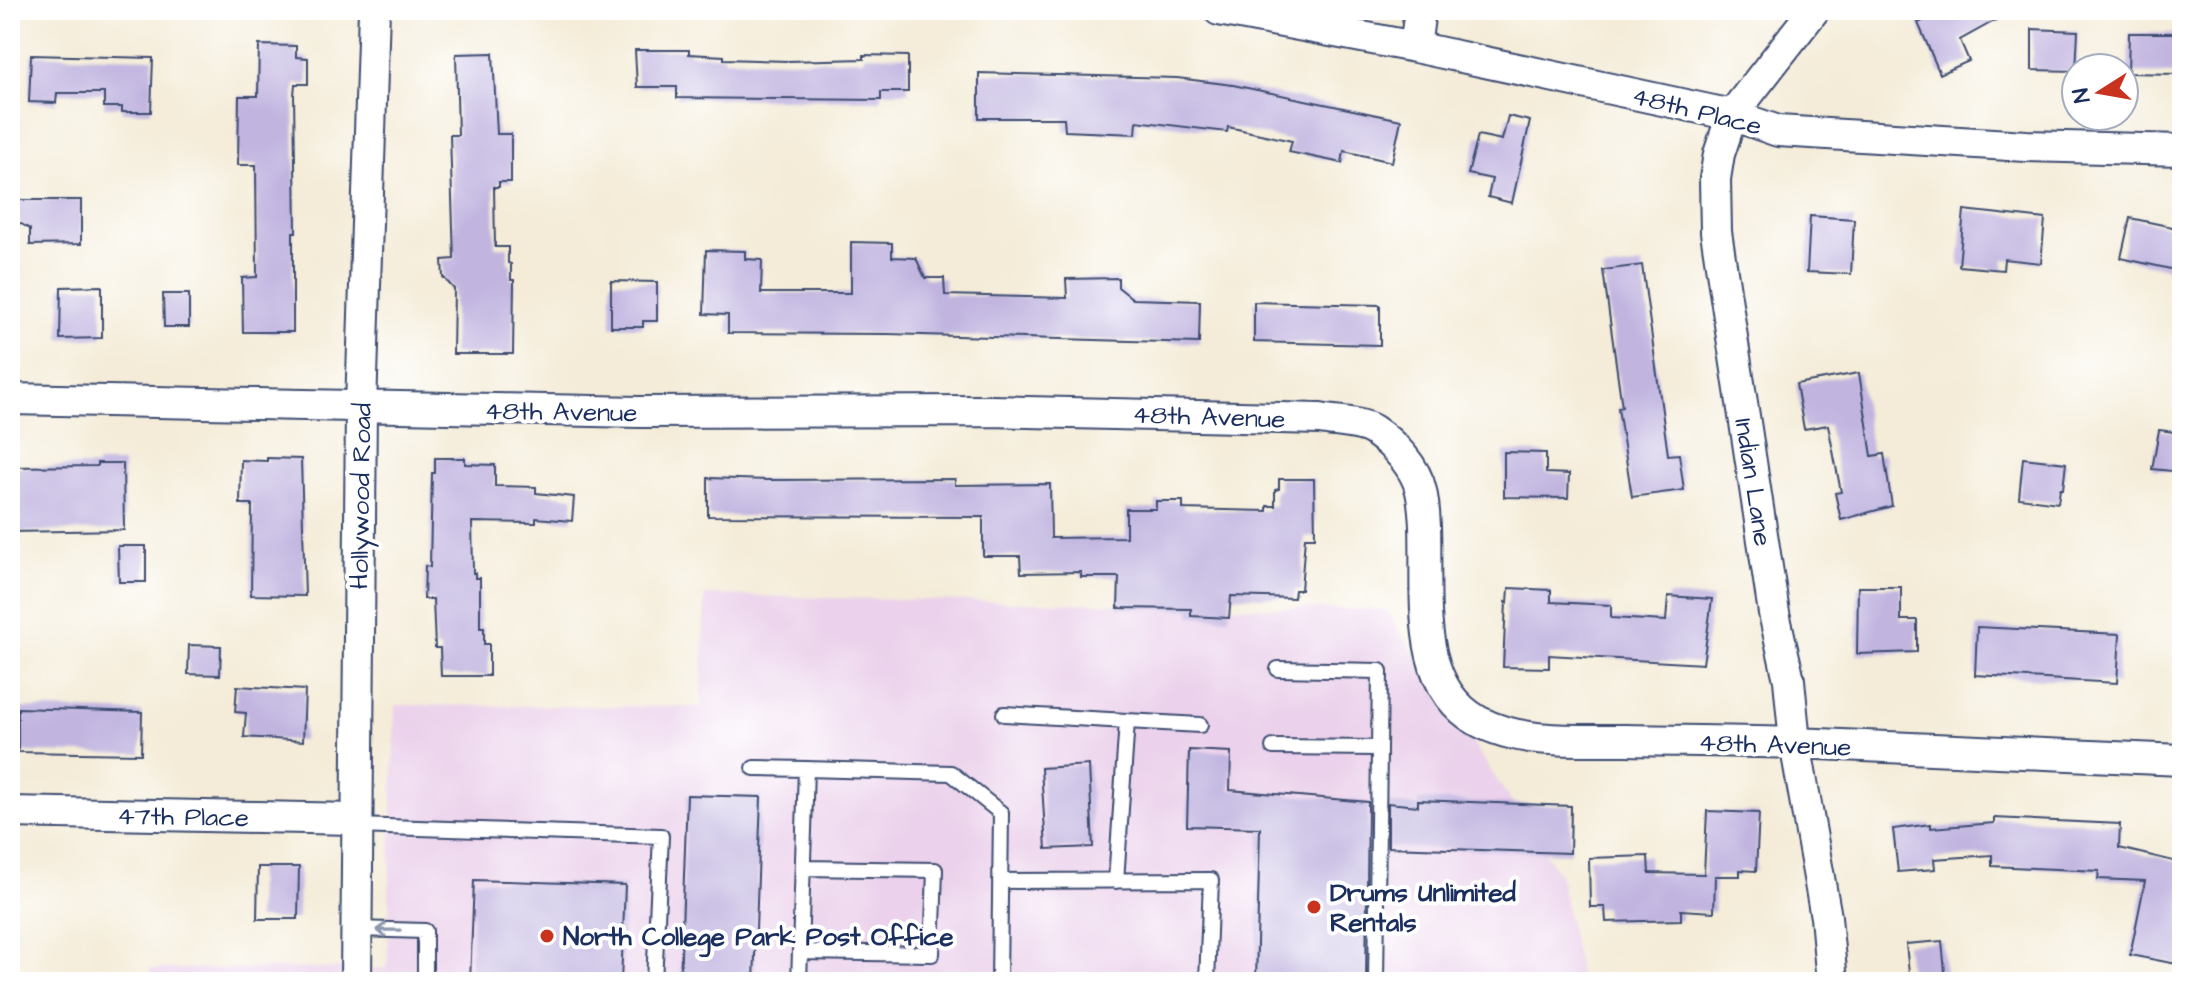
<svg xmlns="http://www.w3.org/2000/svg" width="2192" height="992" font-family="'Architects Daughter',sans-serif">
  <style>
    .built { fill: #ebd1eb }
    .building { fill: #c1b5e0 }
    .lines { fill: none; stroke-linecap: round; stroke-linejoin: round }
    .service-casing { stroke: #3c4b70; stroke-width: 18 }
    .minor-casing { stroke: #3c4b70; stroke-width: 34 }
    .service { stroke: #fff; stroke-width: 14 }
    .minor { stroke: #fff; stroke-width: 30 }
    .oneway { stroke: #8d97ae }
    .poi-dot { fill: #c8321e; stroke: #fff; stroke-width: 3 }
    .labels { text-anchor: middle; stroke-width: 8; stroke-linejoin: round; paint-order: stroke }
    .street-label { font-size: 26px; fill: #1b2f5e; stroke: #fff }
    .poi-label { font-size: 26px; font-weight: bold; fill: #1b2f5e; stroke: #fff; text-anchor: start }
  </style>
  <rect width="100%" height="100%" fill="#fff"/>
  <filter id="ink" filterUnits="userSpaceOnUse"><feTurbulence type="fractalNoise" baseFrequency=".0125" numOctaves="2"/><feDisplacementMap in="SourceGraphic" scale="16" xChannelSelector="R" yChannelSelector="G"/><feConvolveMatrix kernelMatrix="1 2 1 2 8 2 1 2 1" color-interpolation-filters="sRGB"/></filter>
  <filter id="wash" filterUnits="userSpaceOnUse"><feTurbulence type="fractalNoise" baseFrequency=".006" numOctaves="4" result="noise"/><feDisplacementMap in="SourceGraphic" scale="32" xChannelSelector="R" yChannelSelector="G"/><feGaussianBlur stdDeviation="1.8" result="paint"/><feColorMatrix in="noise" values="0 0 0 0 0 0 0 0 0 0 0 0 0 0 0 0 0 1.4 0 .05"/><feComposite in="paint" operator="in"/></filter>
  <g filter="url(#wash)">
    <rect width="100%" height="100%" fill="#f4ecd8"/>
    <path class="built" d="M 705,595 L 1386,610 L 1560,876 L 1581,982 L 150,982 L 150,969 L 387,968 L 395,705 L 701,707 Z"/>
    <g id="blocks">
      <path class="building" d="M 1945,10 L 2014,10 L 1960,40 L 1969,61 L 1940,74 L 1918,23 Z
        M 2032,29 L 2078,31 L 2076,71 L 2032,70 Z
        M 2129,33 L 2177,33 L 2177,74 L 2128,73 Z
        M 259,45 L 296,46 L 296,57 L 308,58 L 308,84 L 295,84 L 294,95 L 296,232 L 293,232 L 293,332 L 243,332 L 242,278 L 257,277 L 256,165 L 238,165 L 239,96 L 258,96 Z
        M 635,50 L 689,50 L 689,54 L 724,56 L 724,59 L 788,61 L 864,59 L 864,55 L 908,56 L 908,92 L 881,92 L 881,100 L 677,98 L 677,87 L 637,87 Z
        M 493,53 L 497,134 L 511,134 L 511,182 L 499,182 L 499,187 L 494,187 L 495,247 L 508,247 L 508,263 L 511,264 L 511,280 L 514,280 L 513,354 L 453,354 L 454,289 L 443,277 L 442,260 L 454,259 L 450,135 L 458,135 L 456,54 Z
        M 31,55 L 153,58 L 151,112 L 122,112 L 122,107 L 104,107 L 104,93 L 57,93 L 56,103 L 29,102 Z
        M 979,73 L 1177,78 L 1233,85 L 1401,120 L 1392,162 L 1344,151 L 1342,163 L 1289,152 L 1292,141 L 1228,127 L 1227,132 L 1137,121 L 1136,134 L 1065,131 L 1064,118 L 979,118 Z
        M 1508,116 L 1530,121 L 1512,203 L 1488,197 L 1492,179 L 1468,174 L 1478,135 L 1502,140 Z
        M 18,200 L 81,200 L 81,244 L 30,245 L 30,229 L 18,222 Z
        M 1964,210 L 2045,219 L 2041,263 L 2004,259 L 2003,270 L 1959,266 Z
        M 1810,216 L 1854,219 L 1851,274 L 1807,272 Z
        M 2130,218 L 2182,229 L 2175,270 L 2121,258 Z
        M 851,242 L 892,243 L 892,257 L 916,258 L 925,278 L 944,278 L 945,295 L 1067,298 L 1066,279 L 1118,278 L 1118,287 L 1133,299 L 1200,301 L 1199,343 L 888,334 L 728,333 L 728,315 L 704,314 L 706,250 L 745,251 L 745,259 L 762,260 L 761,293 L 851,293 Z
        M 1642,265 L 1668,455 L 1679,454 L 1684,490 L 1632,497 L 1618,408 L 1622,407 L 1603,270 Z
        M 611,281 L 657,282 L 657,321 L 643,321 L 643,327 L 611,327 Z
        M 102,286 L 102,338 L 60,339 L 61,287 Z
        M 163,294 L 189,294 L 189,327 L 164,327 Z
        M 1254,302 L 1380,305 L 1380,345 L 1254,342 Z
        M 1859,373 L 1872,456 L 1884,454 L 1892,506 L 1841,520 L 1835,493 L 1841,492 L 1828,425 L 1804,429 L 1796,384 Z
        M 2159,430 L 2182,433 L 2182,472 L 2152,469 Z
        M 1504,452 L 1546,453 L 1546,473 L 1569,474 L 1568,498 L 1504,497 Z
        M 267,458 L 301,459 L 305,596 L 251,595 L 252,504 L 240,504 L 241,460 L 267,461 Z
        M 435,458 L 465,458 L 465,464 L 495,465 L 495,486 L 536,487 L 536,493 L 574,497 L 572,521 L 536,518 L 536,523 L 472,522 L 473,573 L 475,573 L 475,578 L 480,578 L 480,628 L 484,628 L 484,644 L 489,644 L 489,676 L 441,676 L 440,648 L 435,648 L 433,599 L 424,599 L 425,566 L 430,567 L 432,473 L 435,473 Z
        M 2023,458 L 2066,463 L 2063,489 L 2060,489 L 2058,503 L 2019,498 Z
        M 97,463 L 123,463 L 124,530 L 10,532 L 10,467 L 97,466 Z
        M 708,478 L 768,480 L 955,479 L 955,485 L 1050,484 L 1051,538 L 1126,537 L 1126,509 L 1156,509 L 1156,501 L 1183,501 L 1183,509 L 1267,511 L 1267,506 L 1275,506 L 1275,490 L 1279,489 L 1279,479 L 1314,479 L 1315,537 L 1305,537 L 1301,590 L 1295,590 L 1294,598 L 1231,596 L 1229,618 L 1191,616 L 1191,609 L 1118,608 L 1119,577 L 1081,577 L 1081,572 L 1021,573 L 1020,556 L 983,556 L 983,517 L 708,516 Z
        M 118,546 L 146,546 L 146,582 L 119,582 Z
        M 1858,587 L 1901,587 L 1901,620 L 1917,620 L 1917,652 L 1857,654 Z
        M 1509,588 L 1551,590 L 1551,602 L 1611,605 L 1611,618 L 1666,621 L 1668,596 L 1712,599 L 1703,664 L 1549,655 L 1549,668 L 1503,667 L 1506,602 L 1508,603 Z
        M 1977,627 L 2120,634 L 2117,683 L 1975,675 Z
        M 189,645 L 221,646 L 220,675 L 188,674 Z
        M 237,686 L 305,690 L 303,741 L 244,737 L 246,713 L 235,712 Z
        M 18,708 L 142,712 L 141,754 L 18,752 Z
        M 1189,750 L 1231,752 L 1230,790 L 1368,802 L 1366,982 L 1256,982 L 1260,828 L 1187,826 Z
        M 1089,765 L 1093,847 L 1046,849 L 1041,768 Z
        M 687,795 L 761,797 L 754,982 L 680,982 Z
        M 1418,800 L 1571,806 L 1570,853 L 1388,847 L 1388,803 L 1418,806 Z
        M 1707,811 L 1759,813 L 1756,871 L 1740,870 L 1740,876 L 1715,876 L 1714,912 L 1681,910 L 1681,920 L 1606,922 L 1605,907 L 1590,907 L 1589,858 L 1648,856 L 1649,873 L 1704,874 Z
        M 1994,818 L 2120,824 L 2119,848 L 2182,863 L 2182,965 L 2130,955 L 2145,881 L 2098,879 L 2099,871 L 1992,866 L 1992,855 L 1934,859 L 1935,869 L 1898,872 L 1893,829 L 1931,824 L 1931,828 L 1994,823 Z
        M 258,867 L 299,867 L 298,919 L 257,919 Z
        M 474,880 L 625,885 L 621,982 L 470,982 Z
        M 1942,941 L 1946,982 L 1910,982 L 1906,944 Z"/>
    </g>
  </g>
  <g filter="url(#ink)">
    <use href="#blocks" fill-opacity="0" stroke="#3c4b70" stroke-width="2"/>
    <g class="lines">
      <g class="service-casing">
        <path id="service" d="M 1278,669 L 1380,671 L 1376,982
          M 1004,714 L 1127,721 L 1116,881
          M 1127,721 L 1200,725
          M 1273,747 L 1378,748
          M 754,768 L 806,769 L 799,982
          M 806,769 L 951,773 L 1001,813 L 999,982
          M 356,826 L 661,836 L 654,982
          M 1000,881 L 1211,880 L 1207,982
          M 356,929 L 425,931 L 425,982
          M 800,952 L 932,954 L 935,870 L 803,868"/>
      </g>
      <g class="minor-casing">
        <path id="minor" d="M 1219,10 L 1415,47 L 1732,115 L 1778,131 L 2026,146 L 2182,150
          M 1814,10 L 1732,115 L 1719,154 L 1715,179 L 1716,232 L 1774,613 L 1789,680 L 1795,743 L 1826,917 L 1832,982
          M 1415,47 L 1420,10
          M 10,399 L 639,412 L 991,411 L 1320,419 C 1336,422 1360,422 1373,430 C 1393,443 1416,467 1421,491 C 1436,560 1401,678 1478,721 C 1522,745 1578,739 1626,740 C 1683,741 1739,741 1796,743 C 1924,748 2053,754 2182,760
          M 10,812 L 355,819
          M 356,982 L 361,407 L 374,10"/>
      </g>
      <use href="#service" class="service"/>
      <use href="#minor" class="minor"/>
    </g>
    <defs><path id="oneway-shaft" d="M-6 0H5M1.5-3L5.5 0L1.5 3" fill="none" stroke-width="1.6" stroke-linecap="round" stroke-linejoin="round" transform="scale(2)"/></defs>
    <use class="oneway" href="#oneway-shaft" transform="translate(388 930) rotate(-179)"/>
  </g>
  <g class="poi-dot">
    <circle cx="1314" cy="907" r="8"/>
    <circle cx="547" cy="936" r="8"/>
  </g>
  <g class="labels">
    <g class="street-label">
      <text transform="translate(1697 110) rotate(14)" y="9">48th Place</text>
      <text transform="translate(561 411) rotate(1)" y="9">48th Avenue</text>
      <text transform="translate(1209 416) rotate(2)" y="9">48th Avenue</text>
      <text transform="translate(1754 482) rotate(81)" y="9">Indian Lane</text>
      <text transform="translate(360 496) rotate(-89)" y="9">Hollywood Road</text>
      <text transform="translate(1775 744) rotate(2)" y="9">48th Avenue</text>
      <text transform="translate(183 816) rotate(1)" y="9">47th Place</text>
    </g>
    <g class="poi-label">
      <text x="1330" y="901">Drums Unlimited<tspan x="1330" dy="30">Rentals</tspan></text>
      <text x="563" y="945">North College Park Post Office</text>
    </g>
  </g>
  <rect width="2192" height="992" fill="none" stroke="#fff" stroke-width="40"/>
  <g transform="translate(2100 92) rotate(259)"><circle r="38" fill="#ffffff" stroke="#a4acbf" stroke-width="2"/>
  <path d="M0-6L14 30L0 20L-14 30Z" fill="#c8321e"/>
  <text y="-12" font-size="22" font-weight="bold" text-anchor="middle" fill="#1b2f5e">N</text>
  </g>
</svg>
